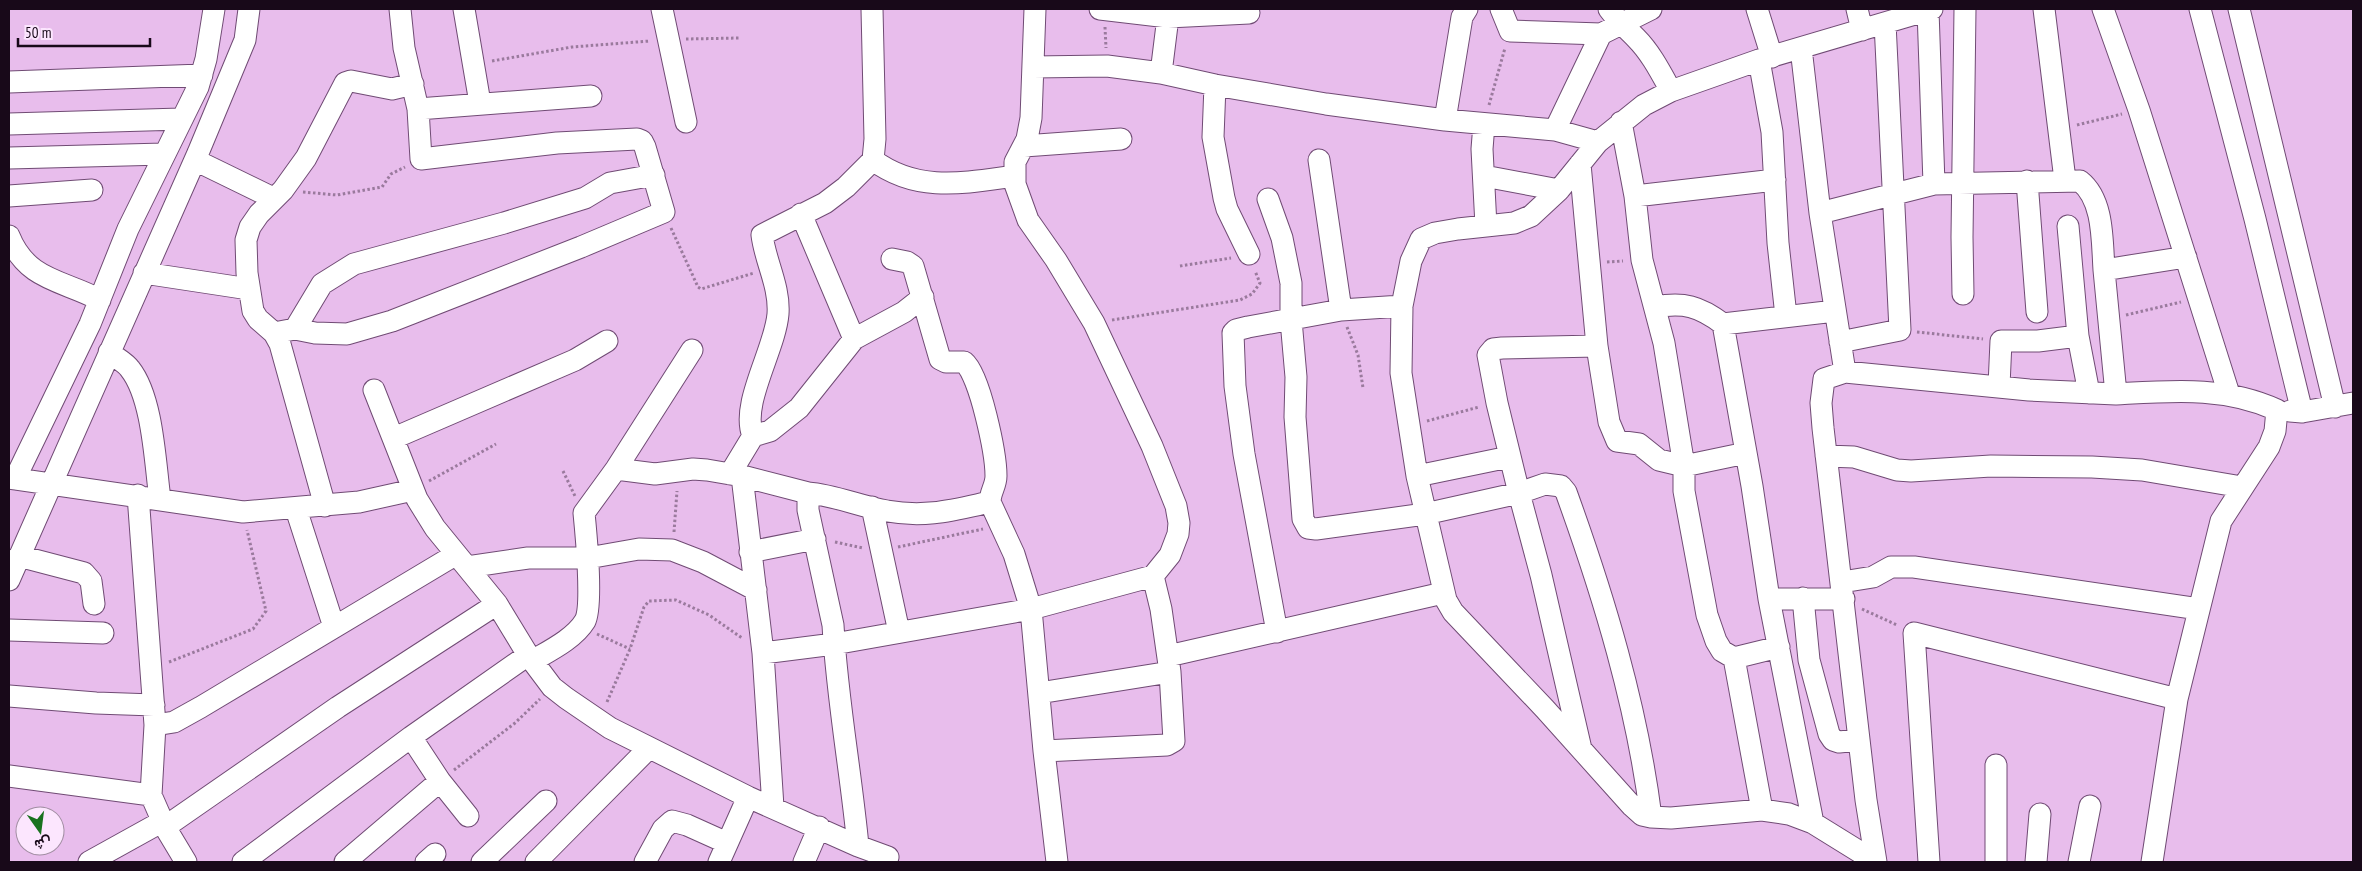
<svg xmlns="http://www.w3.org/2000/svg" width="2362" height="871" font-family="'PT Sans Narrow',Vazirmatn,sans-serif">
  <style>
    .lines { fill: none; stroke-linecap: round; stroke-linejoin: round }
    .street-casing { stroke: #704b74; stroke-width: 23 }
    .path { stroke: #9a7a9d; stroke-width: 3; stroke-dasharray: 2.5 2.5; stroke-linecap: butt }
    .street { stroke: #fff; stroke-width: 21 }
  </style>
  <rect width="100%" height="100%" fill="#e8bdec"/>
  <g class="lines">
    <g class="street-casing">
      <path id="street" d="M 464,9 L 480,103
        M 662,9 L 686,122
        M 1035,9 L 1031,118 L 1027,139 L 1015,162 L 1015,184 L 1028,220 L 1056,260 L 1094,323 L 1152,446 L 1176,506 L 1179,523 L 1178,534 L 1170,555 L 1153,576
        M 1100,9 L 1168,17 L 1249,13
        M 1501,9 L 1510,31 L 1601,34
        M 1609,9 C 1617,20 1626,28 1636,38 C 1651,53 1661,73 1671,91
        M 1757,9 L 1772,57
        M 1857,9 L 1862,30
        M 2044,9 L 2065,180
        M 2103,9 L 2139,110 L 2229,394
        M 2200,9 L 2255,219 L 2302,412
        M 2239,9 L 2335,407
        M 1928,10 L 1934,184
        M 1801,48 L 1820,213 L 1845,372
        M 1759,60 L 1772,132 L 1778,243 L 1786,316
        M 1033,67 L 1107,66 L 1161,73 L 1215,85 L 1326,104 L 1445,120 L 1555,130 L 1598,142
        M 1161,73 L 1168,17
        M 9,82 L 202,75
        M 1215,85 L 1213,137 L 1224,198 L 1227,209 L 1249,254
        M 418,109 L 591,96
        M 1445,120 L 1462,17 L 1467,9
        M 1621,122 L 1635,196 L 1642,260 L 1664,343 L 1684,466 L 1746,453
        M 9,124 L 181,119
        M 1484,124 L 1482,149 L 1486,226
        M 1555,130 L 1601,34 L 1651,9
        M 1024,146 L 1121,139
        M 9,158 L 164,154
        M 195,160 L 273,198
        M 873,160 C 917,193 964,183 1015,176
        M 1319,160 L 1341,310
        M 1484,176 L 1559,190
        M 2027,181 L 2037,312
        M 9,196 L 92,190
        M 1635,196 L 1775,180
        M 1268,199 L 1282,238 L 1291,283 L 1291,320 L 1296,377 L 1295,417 L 1303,519 L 1308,528 L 1316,529 L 1425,514 L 1519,493 L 1497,403 L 1488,355 L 1493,349 L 1502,348 L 1597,346 L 1580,164
        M 1820,213 L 1934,184 L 2080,181 C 2104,200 2102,241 2104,270
        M 801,214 L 854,339
        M 9,236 C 27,281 63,280 100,300
        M 892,259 L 907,262 L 913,266 L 940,359 L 946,362 L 964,362 C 980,375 996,454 996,476 C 996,486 990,492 990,502
        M 144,273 L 249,289
        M 1963,294 L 1962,237 L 1965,9
        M 1655,307 C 1684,302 1699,306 1723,324 L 1752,486 L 1769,599 L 1813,823
        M 1723,324 L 1835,311
        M 295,329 L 322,284 L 354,264 L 504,223 L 585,198 L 610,183 L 654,175
        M 274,333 L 295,329 L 315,333 L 347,334 L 392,321 L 581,247 L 664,212 L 645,147 L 642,141 L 637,139 L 557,143 L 421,159 L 418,109 L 404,48 L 400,9
        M 2078,336 L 2089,393
        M 1840,342 L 1900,330 L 1885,23
        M 1597,346 L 1609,422 L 1617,441 L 1639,444 L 1659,460 L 1684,466 L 1684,491 L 1707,615 L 1716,641 L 1722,651 L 1734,658
        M 109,352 C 116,358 125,362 130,369 C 153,398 155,463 160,499
        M 1999,386 L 2001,341 L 2038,341 L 2078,336 L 2068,226
        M 374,390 L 417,499 L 435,528 L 497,604 L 528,655 L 552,687 L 566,698 L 610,728 L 748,797 L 858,846 L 888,857 L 886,862
        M 2116,394 C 2172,391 2225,386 2277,410 L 2275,431 L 2269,447 L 2221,521 L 2177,699
        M 2290,411 L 2302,412 L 2353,403
        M 753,436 C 740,404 775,350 778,314 C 780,286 765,261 762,235 L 825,203 L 846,187 L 873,160 L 875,139 L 872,9
        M 394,438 L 575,360 L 607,341
        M 1826,456 L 1854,457 L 1897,470 L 1911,471 L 1991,466 L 2092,467 L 2142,470 L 2242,487
        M 616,469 L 655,474 L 693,469 L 707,470 L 742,476 L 808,493
        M 730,474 L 753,436 L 770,431 L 799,408 L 854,339 L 904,312 L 923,297
        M 742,476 L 763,653 L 773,807
        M 1417,476 L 1509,457
        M 9,478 L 243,512 L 359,502 L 413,490
        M 15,479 L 90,324 L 128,229 L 198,87 L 206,59 L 214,9
        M 138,495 L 155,725 L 151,795 L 165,827 L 186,862
        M 325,506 L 280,344 L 274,333 L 258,319 L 253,311 L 247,273 L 246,240 L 250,227 L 259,214 L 283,190 L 306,158 L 345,83 L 351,81 L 392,89 L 413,84
        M 872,507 L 899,632
        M 296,509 L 334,627
        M 750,552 L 815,539
        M 19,556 L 84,573 L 91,581 L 94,604
        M 467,567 L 528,558 L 588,558 L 639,549 L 672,550 L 703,562 L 756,590
        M 1153,576 L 1161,609 L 1170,672 L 1174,741 L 1167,745 L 1044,751 L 1031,609 Z
        M 9,580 L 198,153 L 245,40 L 249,9
        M 1842,582 L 1873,577 L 1891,567 L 1914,567 L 2199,609
        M 1803,598 L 1809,660 L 1829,734 L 1833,740 L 1839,742 L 1859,740
        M 1769,599 L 1844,599
        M 9,630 L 103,633
        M 1277,632 L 1244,454 L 1235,386 L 1233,333 L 1236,330 L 1248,327 L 1341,310 L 1402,306
        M 763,653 L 834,644 L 1031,609 L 1014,554 L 990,502 C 953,510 926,518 887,511 C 861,507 835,495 808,493 L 808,510 L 833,625 C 837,699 851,772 858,846
        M 1168,656 L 1443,593
        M 532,661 C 549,651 574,639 585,621 C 593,606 586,533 584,513 L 616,469 L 692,350
        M 1039,693 L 1170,672
        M 9,696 L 96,703 L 154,705
        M 155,725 L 174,722 L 201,707 L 455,555
        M 411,737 L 440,781 L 468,816
        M 1581,749 L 1541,575 L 1519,493 L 1545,484 L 1561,486 L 1566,492 C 1604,597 1637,706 1651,817 L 1671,818 L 1762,810 L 1789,814 L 1813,823 L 1876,862 L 1866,800 L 1823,428 L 1821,403 L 1824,379 L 1845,372 L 2029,390 L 2116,394 L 2104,270 L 2186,257
        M 1044,751 L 1057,862
        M 9,776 L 151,795
        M 1762,810 L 1734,658 L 1779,647
        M 1651,817 L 1642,815 L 1632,806 L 1545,709 L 1453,612 L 1446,600 L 1417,476 L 1401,373 L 1402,306 L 1411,261 L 1421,239 L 1435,233 L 1458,229 L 1514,223 L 1531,216 L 1559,190 L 1598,142 L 1644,105 L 1671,91 L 1759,60 L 1932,9
        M 165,827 L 338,707 L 497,604
        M 89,862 L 163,821
        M 243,862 L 411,737 L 528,655
        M 345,862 L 440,781
        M 426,862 L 435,854
        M 482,862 L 546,801
        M 536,862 L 649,748
        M 645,862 L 663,829 L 672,821 L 687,825 L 727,843
        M 719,862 L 748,797
        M 804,862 L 819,827
        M 1929,862 L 1914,633 L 2177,699 L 2152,862
        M 1996,862 L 1996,765
        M 2036,862 L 2040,814
        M 2079,862 L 2090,806"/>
    </g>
    <path class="path" d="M 1105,27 L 1106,48
      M 686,39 L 740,38
      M 492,61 L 572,47 L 650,41
      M 1489,105 L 1505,48
      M 2077,125 L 2122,114
      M 303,192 L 337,195 L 382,187 L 391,174 L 405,167
      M 671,228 L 698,287 L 701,289 L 754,273
      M 1607,262 L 1623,261
      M 1180,266 L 1231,258
      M 2126,315 L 2181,302
      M 1112,320 L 1240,300 L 1252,294 L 1260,283 L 1255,271
      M 1347,327 L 1358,355 L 1363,388
      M 1917,332 L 1983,339
      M 1427,421 L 1479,407
      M 563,471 L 575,496
      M 429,481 L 496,444
      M 674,532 L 677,491
      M 835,542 L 863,548
      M 898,547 L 983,529
      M 1862,609 L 1897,625
      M 597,634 L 630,649
      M 169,662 L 253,629 L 266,611 L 247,530
      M 607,702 L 630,649 L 644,607 L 649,601 L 676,600 L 709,615 L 742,638
      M 454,770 L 515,723 L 540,699"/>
    <use href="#street" class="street"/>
  </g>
  <rect width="2362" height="871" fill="none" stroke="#180919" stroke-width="20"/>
  <g transform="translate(40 831) rotate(166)"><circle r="24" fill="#fce6fe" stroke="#a18ea2"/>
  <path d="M0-4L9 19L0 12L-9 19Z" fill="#19721f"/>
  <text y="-8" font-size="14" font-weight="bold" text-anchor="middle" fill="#180919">ش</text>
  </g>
  <path d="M18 38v8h132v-8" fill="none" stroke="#180919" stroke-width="2.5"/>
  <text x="25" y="38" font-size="15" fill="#180919" stroke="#fce6fe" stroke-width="4" paint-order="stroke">50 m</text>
</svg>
